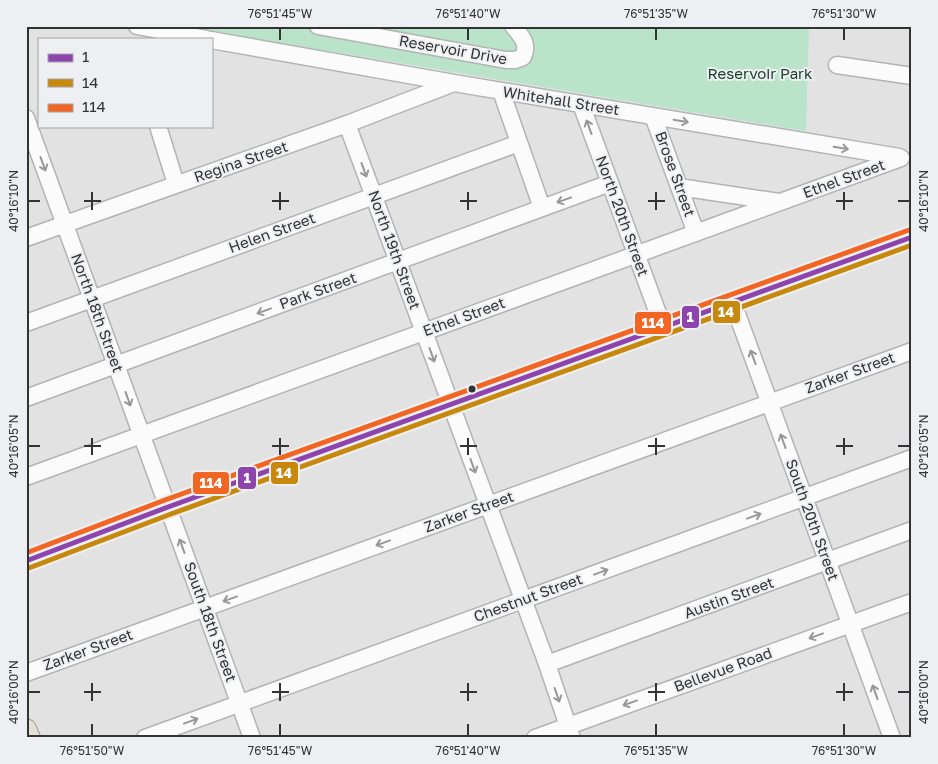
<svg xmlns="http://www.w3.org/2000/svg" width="938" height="764" font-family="'Golos Text',sans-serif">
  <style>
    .green { fill: #b9e4c9 }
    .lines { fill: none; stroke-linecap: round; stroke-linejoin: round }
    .minor-casing { stroke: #b3b3b4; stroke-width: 19 }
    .major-casing { stroke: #a29c8a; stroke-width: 22 }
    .minor { stroke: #fbfbfb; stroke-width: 16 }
    .major { stroke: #e4e0d6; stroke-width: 20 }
    .bus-1-casing { stroke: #eeeff2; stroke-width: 9 }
    .bus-2-casing { stroke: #eeeff2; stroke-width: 9 }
    .bus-3-casing { stroke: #eeeff2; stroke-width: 9 }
    .bus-1 { stroke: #8e44ad; stroke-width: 5 }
    .bus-2 { stroke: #c6890d; stroke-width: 5 }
    .bus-3 { stroke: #f26522; stroke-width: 5 }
    .oneway { stroke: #969798 }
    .ticks { fill: none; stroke: #323334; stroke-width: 2 }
    .bus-dot { fill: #323334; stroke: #eeeff2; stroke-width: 2 }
    .labels { text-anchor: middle; stroke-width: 4; stroke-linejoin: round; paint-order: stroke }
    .street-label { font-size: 15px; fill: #323334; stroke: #eeeff2 }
    .park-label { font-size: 15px; fill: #19432b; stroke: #eeeff2 }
    .line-badge { stroke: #eeeff2; stroke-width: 2 }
    .badge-label { font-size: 14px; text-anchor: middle; font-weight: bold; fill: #fff }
    .neatline { fill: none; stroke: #323334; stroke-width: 2 }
    .ticks-label { font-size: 12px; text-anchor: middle; fill: #323334 }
  </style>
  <rect width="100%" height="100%" fill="#e2e2e3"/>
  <path class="green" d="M 179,26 L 809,26 L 806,131 Z"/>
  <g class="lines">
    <g class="minor-casing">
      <path id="minor" d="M 137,26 L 207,39
        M 318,26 L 506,60 L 515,60 L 523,57 C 529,44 522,37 513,26
        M 211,40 L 454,83 L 899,157
        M 837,65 L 912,76
        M 501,91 L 542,208
        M 581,104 L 663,327
        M 653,116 L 696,233
        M 26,118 L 252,738
        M 347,124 L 547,664 L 572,738
        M 158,126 L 176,184
        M 679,187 L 779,202
        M 26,238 L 347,124 L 454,83
        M 733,303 L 892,738
        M 26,323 L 519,143
        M 26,398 L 610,183
        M 26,477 L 901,158
        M 547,664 L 912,530
        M 26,673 L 912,351
        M 145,738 L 912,458
        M 535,738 L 912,602"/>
    </g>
    <g class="major-casing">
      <path id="major" d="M 26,561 L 168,507 L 912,237
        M 26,729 L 30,738"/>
    </g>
    <use href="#minor" class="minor"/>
    <use href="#major" class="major"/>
    <g class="bus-1-casing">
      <path id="bus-1" d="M 26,561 L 168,507 L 912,237"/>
    </g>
    <g class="bus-2-casing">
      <path id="bus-2" d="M 29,568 L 171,514 L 912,245"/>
    </g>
    <g class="bus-3-casing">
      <path id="bus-3" d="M 26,553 L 165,500 L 909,230"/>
    </g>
    <use href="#bus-1" class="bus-1"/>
    <use href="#bus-2" class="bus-2"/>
    <use href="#bus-3" class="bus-3"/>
  </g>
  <defs><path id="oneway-shaft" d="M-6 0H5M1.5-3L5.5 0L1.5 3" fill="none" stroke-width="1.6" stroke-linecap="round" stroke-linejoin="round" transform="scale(1.25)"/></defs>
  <g class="oneway">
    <use href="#oneway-shaft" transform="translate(681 121) rotate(10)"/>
    <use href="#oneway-shaft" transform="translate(589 127) rotate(-110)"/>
    <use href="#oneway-shaft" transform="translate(841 148) rotate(10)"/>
    <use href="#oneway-shaft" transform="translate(43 164) rotate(70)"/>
    <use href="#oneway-shaft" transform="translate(364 170) rotate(70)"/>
    <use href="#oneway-shaft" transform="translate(564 200) rotate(160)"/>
    <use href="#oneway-shaft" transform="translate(264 311) rotate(160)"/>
    <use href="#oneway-shaft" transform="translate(432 355) rotate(70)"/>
    <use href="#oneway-shaft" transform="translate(753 357) rotate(-110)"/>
    <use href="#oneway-shaft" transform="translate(128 399) rotate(70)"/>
    <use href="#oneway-shaft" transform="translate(783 441) rotate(-110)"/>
    <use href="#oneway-shaft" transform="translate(473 466) rotate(70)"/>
    <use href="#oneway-shaft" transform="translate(754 516) rotate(-20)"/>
    <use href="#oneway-shaft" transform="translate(383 543) rotate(160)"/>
    <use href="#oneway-shaft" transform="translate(182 546) rotate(-110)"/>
    <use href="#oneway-shaft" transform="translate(601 572) rotate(-20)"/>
    <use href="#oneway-shaft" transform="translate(230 599) rotate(160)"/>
    <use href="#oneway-shaft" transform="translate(816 636) rotate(160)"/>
    <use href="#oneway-shaft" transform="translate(875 692) rotate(-110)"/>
    <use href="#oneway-shaft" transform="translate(557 695) rotate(71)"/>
    <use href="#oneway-shaft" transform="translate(630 703) rotate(160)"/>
    <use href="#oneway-shaft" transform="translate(191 721) rotate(-20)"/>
  </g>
  <path class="ticks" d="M 280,28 L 280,40M 468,28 L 468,40M 656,28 L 656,40M 844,28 L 844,40M 92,192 L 92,210M 280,192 L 280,210M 468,192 L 468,210M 656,192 L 656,210M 844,192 L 844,210M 28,201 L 40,201M 84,201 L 101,201M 272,201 L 289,201M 460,201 L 477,201M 648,201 L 665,201M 836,201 L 853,201M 898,201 L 910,201M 92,438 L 92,455M 280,438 L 280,455M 468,438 L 468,455M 656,438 L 656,455M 844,438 L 844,455M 28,446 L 40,446M 84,446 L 101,446M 272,446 L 289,446M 460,446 L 477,446M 648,446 L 665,446M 836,446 L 853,446M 898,446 L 910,446M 92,683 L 92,701M 280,683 L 280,701M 468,683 L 468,701M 656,683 L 656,701M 844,683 L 844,701M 28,692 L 40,692M 84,692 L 101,692M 272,692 L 289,692M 460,692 L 477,692M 648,692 L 665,692M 836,692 L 853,692M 898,692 L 910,692M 92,724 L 92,736M 280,724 L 280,736M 468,724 L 468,736M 656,724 L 656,736M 844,724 L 844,736"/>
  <circle class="bus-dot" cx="472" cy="389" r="4.5"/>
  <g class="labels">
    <g class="street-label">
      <text transform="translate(453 50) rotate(10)" y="5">Reservoir Drive</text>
      <text transform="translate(561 101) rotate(9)" y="5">Whitehall Street</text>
      <text transform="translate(241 162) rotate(-19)" y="5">Regina Street</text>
      <text transform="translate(675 174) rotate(70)" y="5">Brose Street</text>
      <text transform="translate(844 179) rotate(-20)" y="5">Ethel Street</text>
      <text transform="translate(622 216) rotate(70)" y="5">North 20th Street</text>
      <text transform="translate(272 233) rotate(-20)" y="5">Helen Street</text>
      <text transform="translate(394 250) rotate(70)" y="5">North 19th Street</text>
      <text transform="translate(318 291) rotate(-20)" y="5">Park Street</text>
      <text transform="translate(97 313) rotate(70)" y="5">North 18th Street</text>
      <text transform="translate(464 317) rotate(-20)" y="5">Ethel Street</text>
      <text transform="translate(850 373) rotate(-20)" y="5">Zarker Street</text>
      <text transform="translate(469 512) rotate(-20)" y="5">Zarker Street</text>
      <text transform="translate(812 520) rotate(70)" y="5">South 20th Street</text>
      <text transform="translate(528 598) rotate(-20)" y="5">Chestnut Street</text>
      <text transform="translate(729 598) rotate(-20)" y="5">Austin Street</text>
      <text transform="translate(210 622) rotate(70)" y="5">South 18th Street</text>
      <text transform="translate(88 650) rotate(-20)" y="5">Zarker Street</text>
      <text transform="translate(723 670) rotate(-20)" y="5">Bellevue Road</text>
    </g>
    <g class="park-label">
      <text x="760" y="79">Reservoir Park</text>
    </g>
  </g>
  <g class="line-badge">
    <rect x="712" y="300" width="29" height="24" rx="5" fill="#c6890d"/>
    <rect x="681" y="305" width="19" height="24" rx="5" fill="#8e44ad"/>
    <rect x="634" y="311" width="38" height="24" rx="5" fill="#f26522"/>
    <rect x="270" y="461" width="29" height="24" rx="5" fill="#c6890d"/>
    <rect x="237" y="466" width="20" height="24" rx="5" fill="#8e44ad"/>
    <rect x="192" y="471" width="38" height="24" rx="5" fill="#f26522"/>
  </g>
  <g class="badge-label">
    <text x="726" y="317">14</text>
    <text x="690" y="322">1</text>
    <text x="653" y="328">114</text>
    <text x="284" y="478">14</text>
    <text x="247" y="483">1</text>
    <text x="211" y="488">114</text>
  </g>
  <rect width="938" height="764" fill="none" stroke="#eeeff2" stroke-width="55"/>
  <rect x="38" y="38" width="175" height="90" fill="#eeeff2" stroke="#a3a4a6"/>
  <rect x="48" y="54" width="25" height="8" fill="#8e44ad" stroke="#a3a4a6"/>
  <text x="82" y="62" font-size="15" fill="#323334">1</text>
  <rect x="48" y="79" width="25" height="8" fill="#c6890d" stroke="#a3a4a6"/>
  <text x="82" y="88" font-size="15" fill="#323334">14</text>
  <rect x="48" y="104" width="25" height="8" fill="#f26522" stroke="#a3a4a6"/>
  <text x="82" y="112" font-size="15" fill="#323334">114</text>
  <rect x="28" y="28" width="882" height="708" class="neatline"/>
  <g class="ticks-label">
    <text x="280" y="18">76°51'45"W</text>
    <text x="468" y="18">76°51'40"W</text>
    <text x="656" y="18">76°51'35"W</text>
    <text x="844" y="18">76°51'30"W</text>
    <text transform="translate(14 201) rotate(-90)" y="4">40°16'10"N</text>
    <text transform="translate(924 201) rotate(-90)" y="4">40°16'10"N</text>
    <text transform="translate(14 446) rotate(-90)" y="4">40°16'05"N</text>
    <text transform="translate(924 446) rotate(-90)" y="4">40°16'05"N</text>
    <text transform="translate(14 692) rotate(-90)" y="4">40°16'00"N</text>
    <text transform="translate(924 692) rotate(-90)" y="4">40°16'00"N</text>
    <text x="92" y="755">76°51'50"W</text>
    <text x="280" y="755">76°51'45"W</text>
    <text x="468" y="755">76°51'40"W</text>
    <text x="656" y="755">76°51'35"W</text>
    <text x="844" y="755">76°51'30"W</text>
  </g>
</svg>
